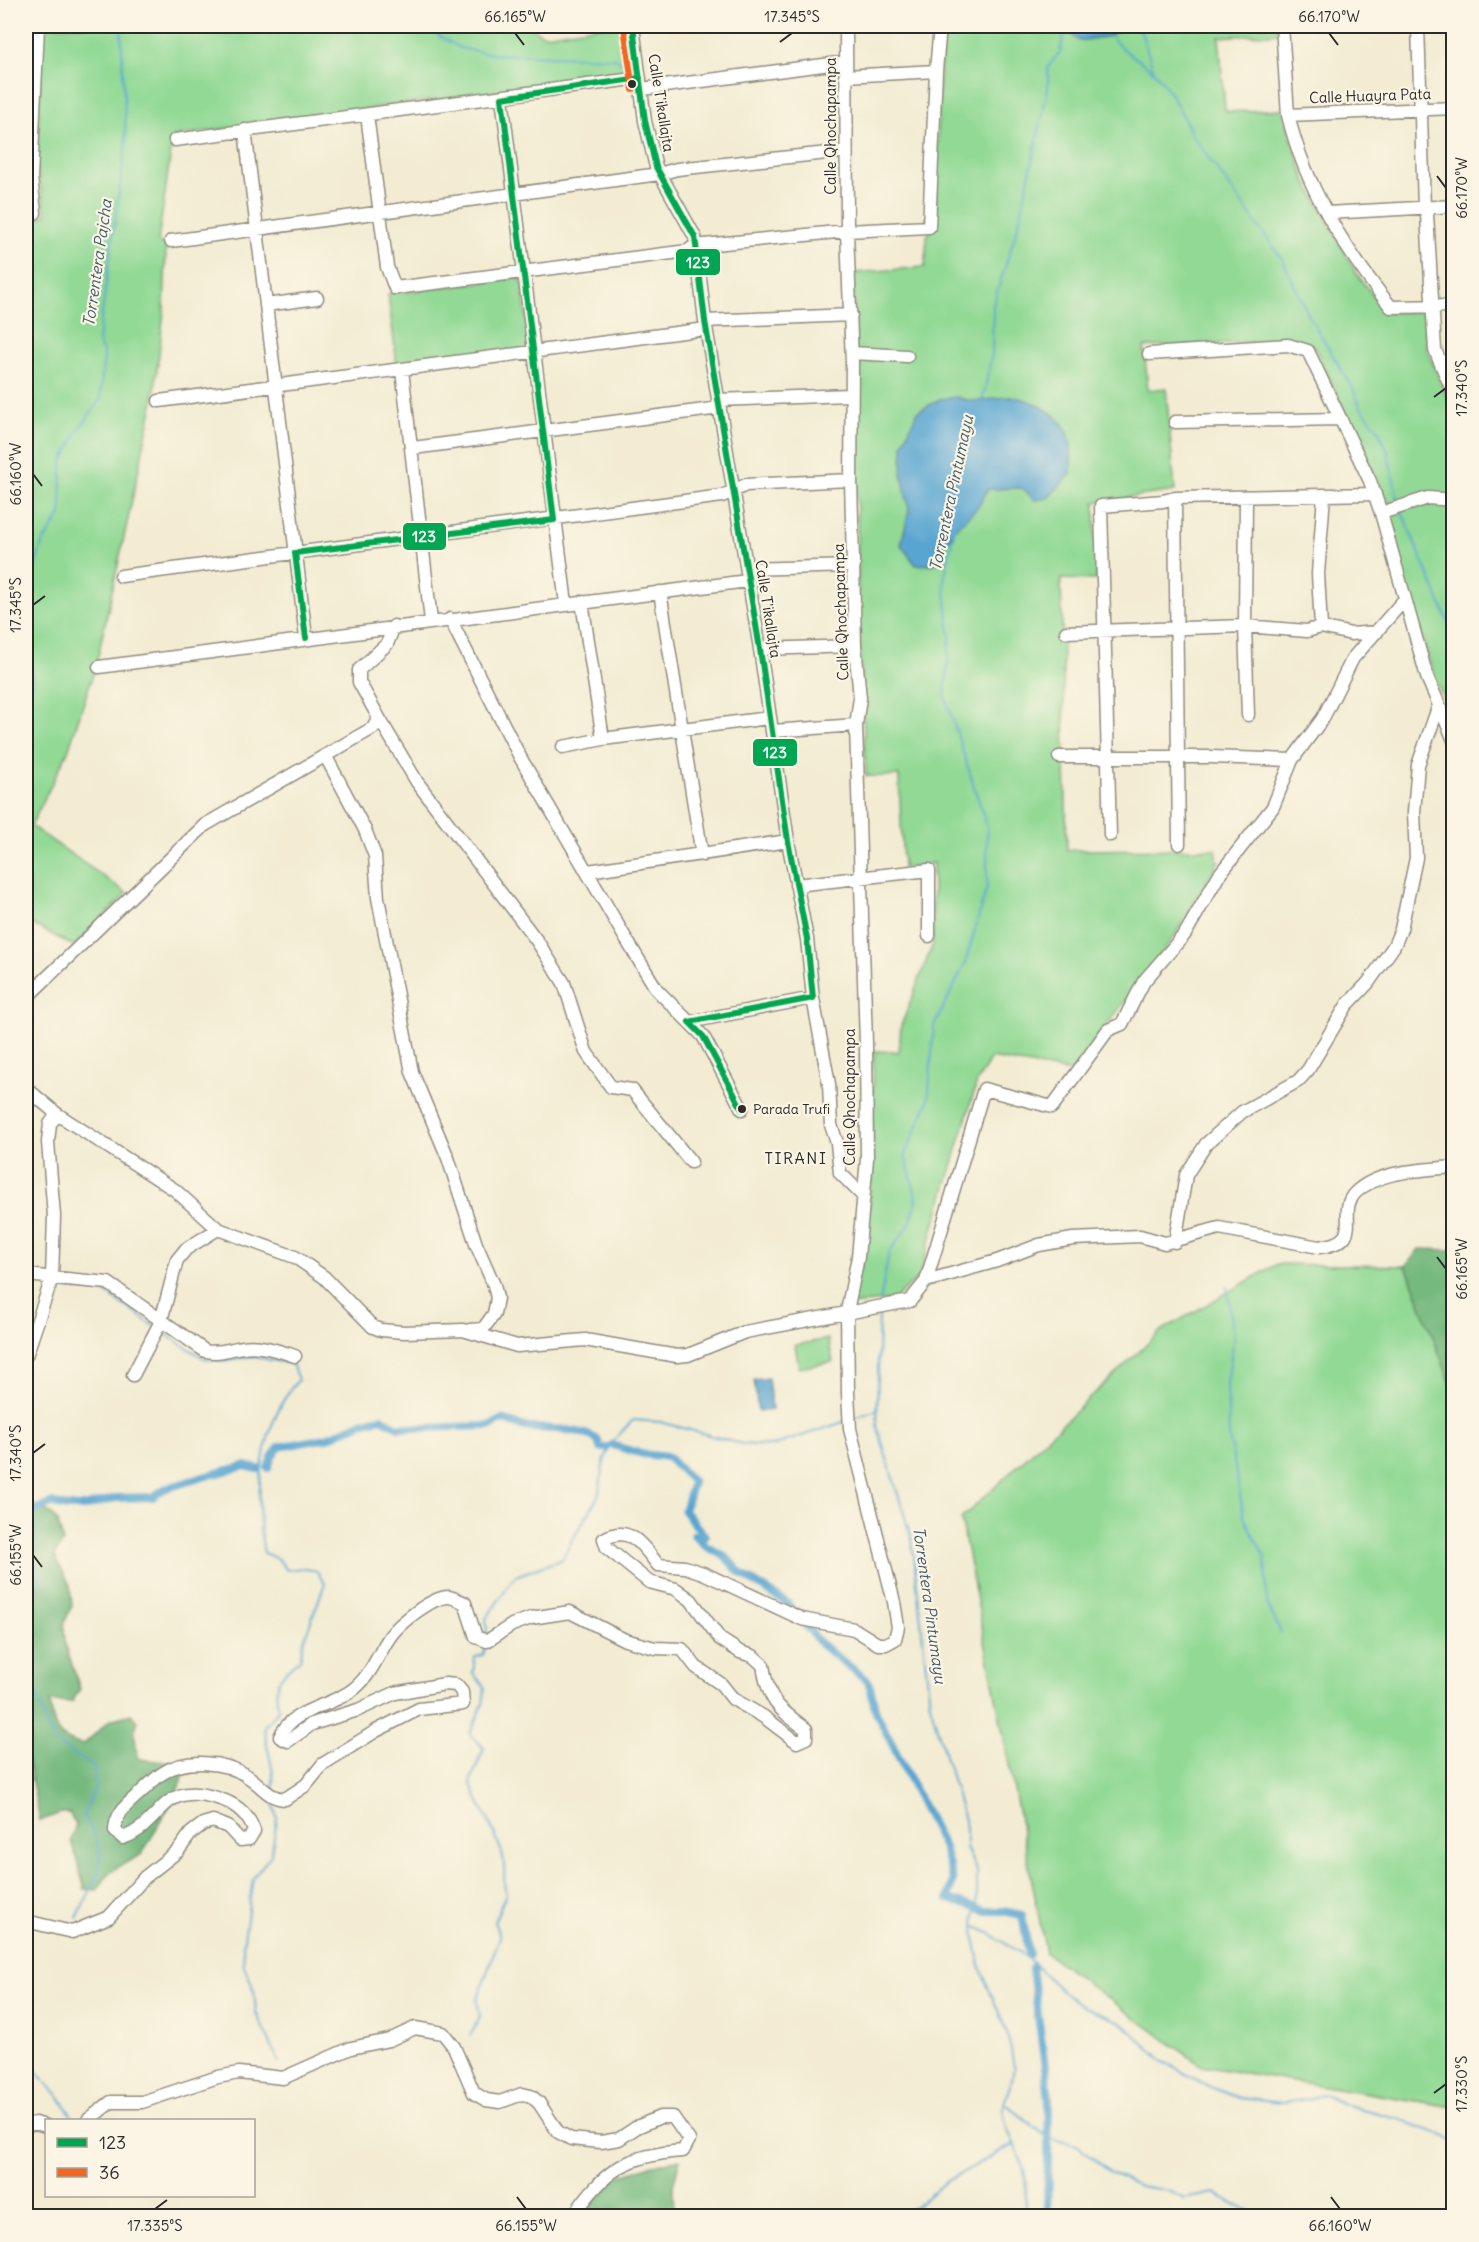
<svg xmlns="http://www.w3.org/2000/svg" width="1479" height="2242" font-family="Delius,sans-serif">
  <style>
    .green { fill: #91d994; stroke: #5e8260; stroke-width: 1.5 }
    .forest { fill: #74b97e; stroke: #507254; stroke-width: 1.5 }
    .water { fill: #59a5d1; stroke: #42687e; stroke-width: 1.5 }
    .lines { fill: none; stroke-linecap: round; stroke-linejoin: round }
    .stream { stroke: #59a5d1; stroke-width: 2 }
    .canal { stroke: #59a5d1; stroke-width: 8 }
    .minor-casing { stroke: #8f8c7f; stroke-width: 15 }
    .minor { stroke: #fff; stroke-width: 12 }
    .bus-1-casing { stroke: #fcf5e5; stroke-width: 10 }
    .bus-2-casing { stroke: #fcf5e5; stroke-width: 10 }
    .bus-1 { stroke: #00a651; stroke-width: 6 }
    .bus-2 { stroke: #f26522; stroke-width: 6 }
    .ticks { fill: none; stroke: #2b2b2b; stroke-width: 2 }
    .bus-dot { fill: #2b2b2b; stroke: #fcf5e5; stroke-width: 2 }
    .labels { text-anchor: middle; stroke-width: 4.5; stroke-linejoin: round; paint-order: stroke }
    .bus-label { font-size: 14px; fill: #2b2b2b; stroke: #fcf5e5; text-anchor: start }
    .street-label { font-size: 15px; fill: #2b2b2b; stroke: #fcf5e5 }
    .water-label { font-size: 16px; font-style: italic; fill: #3d5c6d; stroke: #fcf5e5 }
    .neighbourhood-label { font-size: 16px; letter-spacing: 1.5px; fill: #2b2b2b; stroke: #fcf5e5 }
    .line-badge { stroke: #fcf5e5; stroke-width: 2 }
    .badge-label { font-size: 16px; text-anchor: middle; font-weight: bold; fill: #fff }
    .neatline { fill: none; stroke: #2b2b2b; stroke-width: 2 }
    .ticks-label { font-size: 15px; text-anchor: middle; fill: #2b2b2b }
  </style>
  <rect width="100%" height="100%" fill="#fcf5e5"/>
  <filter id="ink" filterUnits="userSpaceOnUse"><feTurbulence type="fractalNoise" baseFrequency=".0167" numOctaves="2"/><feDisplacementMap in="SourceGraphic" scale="12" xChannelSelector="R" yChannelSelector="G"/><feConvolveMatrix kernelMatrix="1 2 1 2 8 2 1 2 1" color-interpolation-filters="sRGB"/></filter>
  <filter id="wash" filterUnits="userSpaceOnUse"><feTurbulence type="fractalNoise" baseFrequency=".008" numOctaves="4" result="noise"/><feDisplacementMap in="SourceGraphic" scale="24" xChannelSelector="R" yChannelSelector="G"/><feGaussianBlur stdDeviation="1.35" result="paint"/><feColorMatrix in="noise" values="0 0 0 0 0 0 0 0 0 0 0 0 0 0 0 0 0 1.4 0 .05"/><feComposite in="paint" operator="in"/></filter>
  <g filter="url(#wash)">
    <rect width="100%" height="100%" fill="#f3ecd3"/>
    <path class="green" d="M 42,26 L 533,26 L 537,32 L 545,35 L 600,26 L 629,26 L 635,69 L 631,74 L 266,122 L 173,137 L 158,242 L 166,244 L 164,311 L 153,404 L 96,665 L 68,751 L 31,826 L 127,893 L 74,946 L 26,921 L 26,222 L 46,215 L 37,167 Z
      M 945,26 L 1278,26 L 1279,33 L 1219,37 L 1225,109 L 1229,112 L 1282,109 L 1305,179 L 1356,273 L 1386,312 L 1423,312 L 1427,350 L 1453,410 L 1453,723 L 1435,678 L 1386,523 L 1389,504 L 1314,346 L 1294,340 L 1144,347 L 1148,390 L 1166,388 L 1175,491 L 1095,502 L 1096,580 L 1061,579 L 1067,850 L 1216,849 L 1218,862 L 1176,934 L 1071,1072 L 991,1058 L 977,1082 L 919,1277 L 895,1299 L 851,1305 L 864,1249 L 870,1203 L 874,1051 L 899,1052 L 901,1026 L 933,944 L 933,863 L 903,868 L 899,776 L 866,776 L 858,601 L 854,273 L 925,267 L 927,235 L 935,225 L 940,70 Z
      M 521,277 L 530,349 L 397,366 L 388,294 Z
      M 1277,1264 L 1406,1266 L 1453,1389 L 1453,2107 L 1202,2066 L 1046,1953 L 961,1519 L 1161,1331 Z
      M 828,1339 L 833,1362 L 799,1368 L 795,1345 Z"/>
    <path class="forest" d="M 1419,1249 L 1453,1250 L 1453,1389 L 1406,1266 Z
      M 37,1505 C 55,1514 59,1521 63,1542 L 54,1555 L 70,1585 L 72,1606 L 64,1623 L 65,1643 L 80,1689 L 72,1702 L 50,1702 C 54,1728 55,1738 83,1745 L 110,1720 L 131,1714 L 138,1721 L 134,1731 L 138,1759 L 178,1763 L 186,1768 L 176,1794 L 142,1854 L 111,1871 L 97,1890 L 85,1889 L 71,1841 L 76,1824 L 69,1813 L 60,1813 L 40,1821 L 26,1754 L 26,1507 Z
      M 680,2159 L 673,2186 L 674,2216 L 583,2216 L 608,2180 L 648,2166 Z"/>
    <path class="water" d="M 1061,26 L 1122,26 L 1110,36 L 1079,41 Z
      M 957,397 C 979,405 985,398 1007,397 C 1020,396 1030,401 1042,407 C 1072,425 1073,441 1071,474 L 1048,498 L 1035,500 L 1022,488 L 988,489 L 978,507 L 955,529 L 935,564 L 916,565 L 901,545 L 909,510 L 902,475 L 903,444 L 917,412 L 940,399 Z
      M 768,1378 L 772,1410 L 758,1412 L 754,1380 Z"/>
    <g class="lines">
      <path class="stream" d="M 422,26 L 460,48 L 492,54 L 616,58 L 633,71
        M 1139,26 L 1154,71
        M 1110,35 C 1126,56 1137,56 1153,71 C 1165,81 1186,120 1192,135 L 1283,260 L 1309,316 L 1353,389 L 1360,406 L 1378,429 L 1388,452 L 1398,502
        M 982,403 L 992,354 L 993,305 L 1019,223 L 1048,89 L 1048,67 L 1060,52 L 1066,26
        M 1401,510 L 1454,635
        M 26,699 L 33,682 L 28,647 L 34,608 L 32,584 L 35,566 L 42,544 L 61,515 L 62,463 L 78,431 L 100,400 L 104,355 L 98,341 L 126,142 L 121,26
        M 1227,1286 L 1234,1337 L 1227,1383 L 1229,1435 L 1244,1517 L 1265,1558 L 1267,1603 L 1281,1633
        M 56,1288 L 103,1291 L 154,1326
        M 880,1302 L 889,1252 L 910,1224 L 917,1200 L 905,1155 L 928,1102 L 934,1026 L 965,964 L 987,887 L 987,827 L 945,696 L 950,636 L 944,580 L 955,526
        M 879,1311 L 877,1426 L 912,1540 L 930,1704 L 966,1827 L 966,1848 L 977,1872 L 977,1903
        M 162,1332 L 205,1359 L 225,1361 L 250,1356 L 292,1364 L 298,1380 C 260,1423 253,1498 264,1553 L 278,1559 L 287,1570 L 301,1568 L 317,1571 L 325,1583 L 303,1643 L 300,1659 C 281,1674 271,1683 279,1709 L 264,1727 C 266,1749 275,1767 273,1789
        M 854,1418 L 877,1410
        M 26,1548 L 41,1578 L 27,1609 L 26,1661 L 48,1728 L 58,1744 L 94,1767 L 95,1788 L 83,1815 C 113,1860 98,1873 77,1918
        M 487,1635 L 486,1619 L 515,1576 L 563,1559 C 571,1537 587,1519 597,1498 C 601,1488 601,1476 603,1466 C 607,1446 619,1434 633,1420 L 660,1422 L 742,1444 L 772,1446 L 846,1421
        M 273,1801 L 277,1819 L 271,1855 L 253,1878 L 243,1946 L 244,1966 L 254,1989 L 256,2013 L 279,2062
        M 975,1913 C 968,1973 1006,2005 1013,2062 C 1016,2085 1001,2096 1004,2115 C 1006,2132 1018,2149 1023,2166 C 1028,2181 1025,2201 1026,2216
        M 974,1926 L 989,1933 L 1024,1955 L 1064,1993 L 1084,2007 L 1121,2022 L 1164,2062 L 1210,2087 L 1239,2098 L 1282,2103 L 1309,2099 L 1322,2094 L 1343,2104 L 1396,2118 L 1454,2140
        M 471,2035 L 480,2016 L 477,2000 L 500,1937 L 494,1922 L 506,1894 C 502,1881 506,1870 503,1857 C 496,1831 480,1807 470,1782 L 484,1748 L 470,1734 L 483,1704 L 485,1688 L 473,1673 L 475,1657 L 483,1655 L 486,1646
        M 26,2051 L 38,2074 L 60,2097 L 74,2120
        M 1005,2103 L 1047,2137
        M 1052,2139 L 1077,2145 L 1111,2173 L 1140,2186 L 1168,2191 L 1185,2199 L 1214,2193 L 1257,2216
        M 900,2216 L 915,2207 L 945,2182 L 1015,2144
        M 1010,2216 L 1025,2210"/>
      <path class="canal" d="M 612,1445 L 642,1454 L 668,1457 L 693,1482 L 684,1511 L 705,1536 L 694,1535 L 707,1547 L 725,1556 L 740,1573 L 787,1603 L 822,1645 L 867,1680 C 873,1690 872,1703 877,1714 L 944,1848 L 953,1880 L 948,1899 L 986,1911 L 1003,1911 L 1022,1915 L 1029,1954
        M 268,1468 L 272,1457 L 279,1447 L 327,1438 L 361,1423 L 381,1418 L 398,1427 L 414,1428 L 491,1426 L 502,1419 C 510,1422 521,1427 530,1428 C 550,1429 579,1428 598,1440 L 600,1448 L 606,1448
        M 26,1516 L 51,1503 L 67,1507 L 84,1507 L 116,1498 L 153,1497 L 164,1489 L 213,1474 L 245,1466 L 258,1469
        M 1032,1968 L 1049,2098 L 1047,2216"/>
    </g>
  </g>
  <g filter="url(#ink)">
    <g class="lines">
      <g class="minor-casing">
        <path id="minor" d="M 633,26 L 645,121 L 656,167 L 695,237 L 705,321 L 760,649 L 788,841 L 807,939 L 813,998 L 829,1084 L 831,1125 L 837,1143 L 840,1173 L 864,1197
          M 1282,26 L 1288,115 C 1305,187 1345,250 1391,307 L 1454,306
          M 1418,26 L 1424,207 L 1427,214 L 1435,350 L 1454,394
          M 845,76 L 936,71
          M 642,89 L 846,62
          M 502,98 L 566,604
          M 367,115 L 387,267 L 395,288 L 688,251 L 694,246 L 847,231 L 929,227 L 936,71 L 940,26
          M 1288,115 L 1454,108
          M 245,130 L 306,638
          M 175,140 L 640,78
          M 1327,213 L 1454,206
          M 26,215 L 35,213 L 31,177 L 38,26
          M 171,241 L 659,174 L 677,169 L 846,151
          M 266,305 L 317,298
          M 705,321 L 851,315
          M 852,353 L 907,356
          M 1149,354 L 1288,345 L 1308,351 L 1370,481 L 1381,513 L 1427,677 L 1454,740
          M 402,370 L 431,621
          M 718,400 L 850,395
          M 159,401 L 706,329
          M 1175,422 L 1341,419
          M 413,448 L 720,408
          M 1175,498 L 1179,844
          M 1246,498 L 1245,626 L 1248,715
          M 1381,513 L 1428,498 L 1454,500
          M 747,569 L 854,566
          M 121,576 L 722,496 L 746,485 L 851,480
          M 660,592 L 702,855
          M 582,602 L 603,739
          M 450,619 L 520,757 L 623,934 L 657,990 L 703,1036 L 742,1109
          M 1321,627 L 1318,574 L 1324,496
          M 1066,632 L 1245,626 L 1307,631 L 1321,627 L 1351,634 L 1377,632
          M 760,649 L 855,646
          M 99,667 L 747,581
          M 379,718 L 417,782 L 537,941 L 564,983 L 586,1052 L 611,1087 L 632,1090 L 691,1162
          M 773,731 L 856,725
          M 563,747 L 603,739 L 769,718
          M 326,757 L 365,830 L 375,856 L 378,898 L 412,1072 L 448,1158 L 476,1244 L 494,1285 L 497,1298 L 494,1314 L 483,1329 L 470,1330
          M 1059,757 L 1211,757 L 1292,760
          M 1110,835 L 1101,506 L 1163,501 L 1175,498 L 1375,494
          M 588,871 L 788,841
          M 796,885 L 929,870 L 929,936
          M 26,998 L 205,825 L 373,728 L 379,718 L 359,682 L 359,670 L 387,644 L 394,626
          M 689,1022 L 813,998
          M 26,1088 L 57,1114 L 175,1190 L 218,1229 L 295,1257 L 324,1277 L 373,1327 L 381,1330 L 404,1332 L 463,1330 L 517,1346 L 585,1340 L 677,1356 L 688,1355 L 745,1332 L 910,1301 L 926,1281 L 997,1261 L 1039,1245 L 1073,1239 L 1140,1236 L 1165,1243 L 1219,1228 L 1319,1247 C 1368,1241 1335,1213 1355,1193 C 1378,1170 1423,1170 1454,1167
          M 1175,1242 L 1186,1175 L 1206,1144 L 1242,1112 L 1298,1081 L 1308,1070 L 1347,1005 L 1368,983 L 1394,946 L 1401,929 L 1416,858 L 1414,812 L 1418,765 L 1439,705
          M 26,1275 L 108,1283 L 205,1351 C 219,1354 229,1349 243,1347 C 259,1344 280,1351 295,1356
          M 926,1281 L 984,1089 L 1052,1107 L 1108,1030 L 1122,1024 L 1144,981 L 1185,934 L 1219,875 L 1273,807 L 1292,760 L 1323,718 L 1353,658 L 1405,599
          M 26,1356 L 52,1278 L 54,1216 L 48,1142 L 50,1124 L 57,1114
          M 133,1375 L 161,1321 L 177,1260 L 186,1249 L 218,1229
          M 26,1921 L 72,1932 L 109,1917 L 145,1877 L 178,1851 L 191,1833 L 203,1824 L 213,1821 L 228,1827 L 240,1840 L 249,1839 L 254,1831 C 249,1816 239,1806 223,1800 C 160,1777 166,1822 123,1838 L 115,1831 C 115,1812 129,1803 142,1791 C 149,1785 155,1778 163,1773 C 185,1758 225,1761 247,1776 C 262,1785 267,1798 285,1799 L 306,1785 L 323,1764 L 376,1731 L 419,1709 L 463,1704 L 462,1692 L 456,1685 L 445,1684 L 395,1693 L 358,1710 L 312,1724 L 288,1741 L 280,1737 C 291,1708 333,1707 355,1688 C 373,1673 378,1653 391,1635 C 400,1623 432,1597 448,1597 C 453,1597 460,1601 465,1603 L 476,1637 L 487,1641 L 512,1625 L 531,1618 L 570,1612 L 625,1640 L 655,1648 L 682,1649 L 696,1667 L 721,1684 L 733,1699 L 764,1717 L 797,1742 L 806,1738 L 806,1729 C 777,1708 768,1700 763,1665 L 753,1656 L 740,1652 L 720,1639 L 691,1600 L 676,1589 L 649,1582 L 607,1548 L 604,1539 C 630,1524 643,1546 658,1565 L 685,1567 L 703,1573 L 802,1619 L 854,1629 L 878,1644 L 886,1644 L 895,1639 L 898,1627 L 894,1602 L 850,1429 L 848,1393 L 847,1311 L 858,1257 L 867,1159 L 866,1043 L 856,725 L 860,698 L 855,646 L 851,480 L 852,363 L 847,231 L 846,26
          M 88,2120 L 111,2102 L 142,2102 L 218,2077 L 239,2073 L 283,2078 L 351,2048 L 389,2040 L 415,2028 L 443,2033 L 454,2047 L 474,2093 L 486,2100 L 500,2102 L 522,2094 L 531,2096 L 539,2103 L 558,2132 L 571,2139 L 601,2142 L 619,2139 L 637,2127 L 660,2117 L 673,2117 L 689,2140 L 683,2151 C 626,2155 605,2170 573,2216
          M 26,2126 L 35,2123 L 46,2126"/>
      </g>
      <use href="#minor" class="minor"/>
      <g class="bus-1-casing">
        <path id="bus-1" d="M 633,26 L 645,121 L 656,167 L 695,237 L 705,321 L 760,649 L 788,841 L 807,939 L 813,998
          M 502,98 L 554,520
          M 502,98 L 640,78
          M 295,553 L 554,520
          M 295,553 L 306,638
          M 689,1022 L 813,998
          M 689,1022 L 703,1036 L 742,1109"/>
      </g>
      <g class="bus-2-casing">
        <path id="bus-2" d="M 624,27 L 633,90"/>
      </g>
      <use href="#bus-1" class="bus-1"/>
      <use href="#bus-2" class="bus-2"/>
    </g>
  </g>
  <path class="ticks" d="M 515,33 L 524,45M 1329,33 L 1338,45M 780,42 L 792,33M 1437,176 L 1446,188M 1434,397 L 1446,388M 33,474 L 42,486M 33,605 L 45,596M 1437,1257 L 1446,1269M 33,1453 L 45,1444M 33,1555 L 42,1567M 1434,2093 L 1446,2084M 517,2197 L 526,2209M 1331,2197 L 1340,2209M 155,2209 L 167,2200"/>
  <g class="bus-dot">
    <circle cx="632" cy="84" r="5"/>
    <circle cx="742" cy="1109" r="5"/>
  </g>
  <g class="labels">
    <g class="bus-label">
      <text x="753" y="1114">Parada Trufi</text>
    </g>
    <g class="street-label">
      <text transform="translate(1370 96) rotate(-2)" y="5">Calle Huayra Pata</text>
      <text transform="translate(661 103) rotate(81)" y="5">Calle T'ikallajta</text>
      <text transform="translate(831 126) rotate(-90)" y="5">Calle Qhochapampa</text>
      <text transform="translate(768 609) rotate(81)" y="5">Calle T'ikallajta</text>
      <text transform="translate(841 612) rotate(-92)" y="5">Calle Qhochapampa</text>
      <text transform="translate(850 1097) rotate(-90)" y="5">Calle Qhochapampa</text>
    </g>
    <g class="water-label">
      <text transform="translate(97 263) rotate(-82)" y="6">Torrentera Pajcha</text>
      <text transform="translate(951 493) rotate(-78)" y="6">Torrentera Pintumayu</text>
      <text transform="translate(930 1605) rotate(82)" y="6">Torrentera Pintumayu</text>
    </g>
    <g class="neighbourhood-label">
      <text x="796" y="1164">TIRANI</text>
    </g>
  </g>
  <g class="line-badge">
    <rect x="675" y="248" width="46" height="28" rx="6" fill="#00a651"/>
    <rect x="402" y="522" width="45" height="29" rx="6" fill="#00a651"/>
    <rect x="752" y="738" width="46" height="29" rx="6" fill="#00a651"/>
  </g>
  <g class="badge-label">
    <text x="698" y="268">123</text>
    <text x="424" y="542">123</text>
    <text x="775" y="758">123</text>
  </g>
  <rect width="1479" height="2242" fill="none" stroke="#fcf5e5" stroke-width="66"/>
  <rect x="45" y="2119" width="210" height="78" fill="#fcf5e5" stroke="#a8a49b" stroke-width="1.5"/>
  <rect x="57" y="2138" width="30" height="9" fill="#00a651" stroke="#a8a49b" stroke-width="1.5"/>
  <text x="99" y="2149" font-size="18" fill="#2b2b2b">123</text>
  <rect x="57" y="2168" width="30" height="9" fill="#f26522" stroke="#a8a49b" stroke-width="1.5"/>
  <text x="99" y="2179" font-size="18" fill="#2b2b2b">36</text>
  <rect x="33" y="33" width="1413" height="2176" class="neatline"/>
  <g class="ticks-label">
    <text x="515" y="22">66.165°W</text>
    <text x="792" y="22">17.345°S</text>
    <text x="1329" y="22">66.170°W</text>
    <text transform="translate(1462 188) rotate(-90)" y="5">66.170°W</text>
    <text transform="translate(1462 388) rotate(-90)" y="5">17.340°S</text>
    <text transform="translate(16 474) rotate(-90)" y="5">66.160°W</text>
    <text transform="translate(16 605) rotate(-90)" y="5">17.345°S</text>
    <text transform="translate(1462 1269) rotate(-90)" y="5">66.165°W</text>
    <text transform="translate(16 1453) rotate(-90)" y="5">17.340°S</text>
    <text transform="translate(16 1555) rotate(-90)" y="5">66.155°W</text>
    <text transform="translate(1462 2084) rotate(-90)" y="5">17.330°S</text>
    <text x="155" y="2231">17.335°S</text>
    <text x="526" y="2231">66.155°W</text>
    <text x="1340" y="2231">66.160°W</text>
  </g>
</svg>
